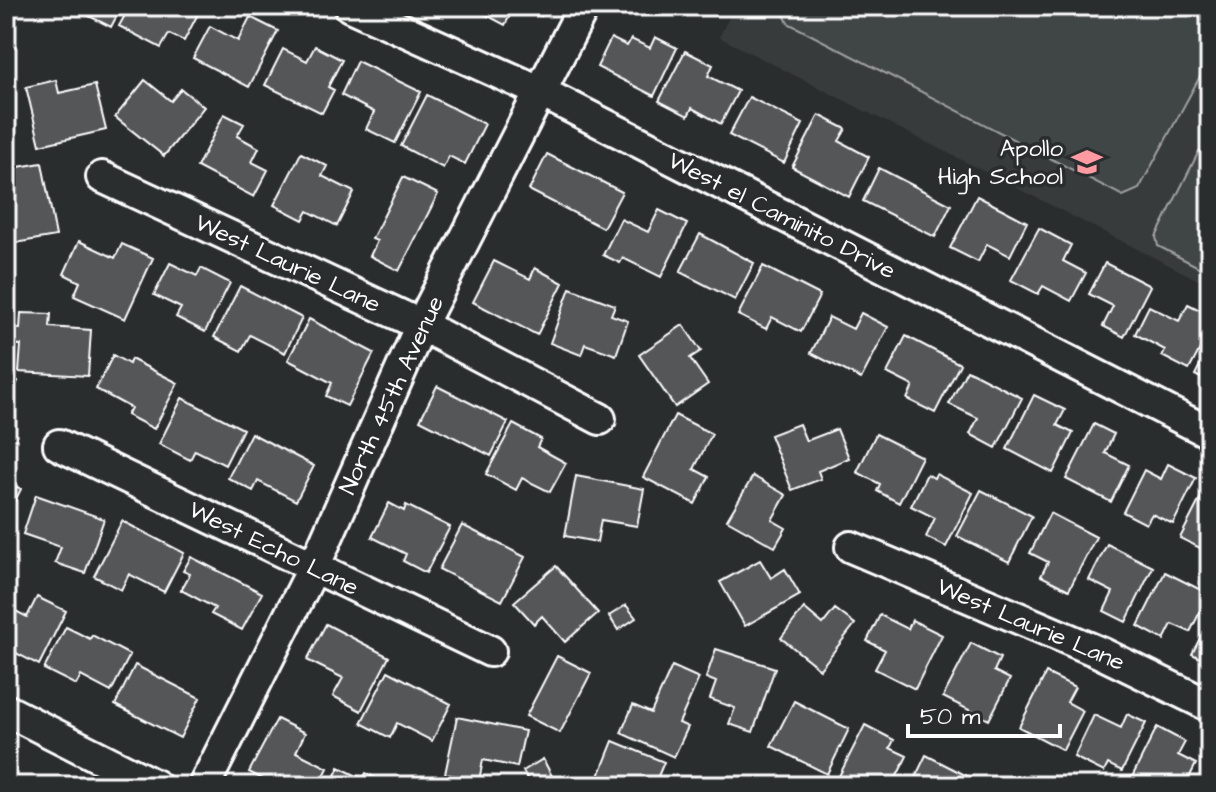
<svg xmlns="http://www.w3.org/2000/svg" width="1216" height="792" font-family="'Architects Daughter',sans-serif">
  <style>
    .built { fill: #373a3b }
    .green { fill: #414445; stroke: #a0a2a2; stroke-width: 2 }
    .building { fill: #555758; stroke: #fff; stroke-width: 2 }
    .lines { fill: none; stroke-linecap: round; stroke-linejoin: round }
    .minor-casing { stroke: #fff; stroke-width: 36 }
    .minor { stroke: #2a2d2e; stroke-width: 30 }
    .labels { text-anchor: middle; stroke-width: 7; stroke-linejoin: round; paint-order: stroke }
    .poi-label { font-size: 24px; fill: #fff; stroke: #2a2d2e; text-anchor: end }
    .street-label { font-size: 24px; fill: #fff; stroke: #2a2d2e }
  </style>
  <rect width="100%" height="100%" fill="#2a2d2e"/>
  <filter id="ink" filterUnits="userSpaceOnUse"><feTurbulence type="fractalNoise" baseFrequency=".0125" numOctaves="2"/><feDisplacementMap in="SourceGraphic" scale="16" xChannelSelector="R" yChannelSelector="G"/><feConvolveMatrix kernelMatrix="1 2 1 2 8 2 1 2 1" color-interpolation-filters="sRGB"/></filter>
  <g filter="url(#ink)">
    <path class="built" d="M 735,6 L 1210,6 L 1210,286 L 719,37 Z"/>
    <path class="green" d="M 786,6 L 1210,6 L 1210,58 L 1139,189 L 1123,196 L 788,23 L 783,12 Z
      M 1210,130 L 1210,273 L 1158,246 L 1156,237 L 1199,151 L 1208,147 L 1206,138 Z"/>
    <path class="building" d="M 69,6 L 122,6 L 111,27 Z
      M 130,6 L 202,6 L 184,41 L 169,34 L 161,48 L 119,26 Z
      M 482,6 L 515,6 L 505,25 L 479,11 Z
      M 521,6 L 546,6 L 541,16 Z
      M 662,6 L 690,6 L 684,17 Z
      M 250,17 L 278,31 L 249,87 L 193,58 L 210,26 L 238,41 Z
      M 655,37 L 677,48 L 654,96 L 597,67 L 611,38 L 627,46 L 631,39 L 650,48 Z
      M 315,46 L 342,60 L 328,87 L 334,90 L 322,113 L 265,85 L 283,49 L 307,61 Z
      M 685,51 L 713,65 L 708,76 L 738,91 L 721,124 L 692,108 L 688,116 L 659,101 Z
      M 357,61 L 421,92 L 395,143 L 366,129 L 374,112 L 341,95 Z
      M 56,80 L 59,93 L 95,85 L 106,130 L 40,145 L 26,87 Z
      M 145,80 L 171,101 L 181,89 L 204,107 L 164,156 L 115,117 Z
      M 427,95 L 485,124 L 465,164 L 449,156 L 443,168 L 401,146 Z
      M 749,97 L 803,124 L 784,163 L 729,135 Z
      M 224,114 L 244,124 L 237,136 L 259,148 L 252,162 L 268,170 L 254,197 L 197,167 Z
      M 819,115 L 846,129 L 839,141 L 869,157 L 849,197 L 792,167 Z
      M 301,153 L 327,166 L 322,176 L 354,192 L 337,226 L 308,211 L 303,220 L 274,205 Z
      M 547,154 L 622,192 L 603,228 L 529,190 Z
      M 42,163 L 56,236 L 9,244 L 6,226 L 6,169 Z
      M 879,168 L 951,205 L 935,237 L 863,201 Z
      M 403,177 L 438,194 L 399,271 L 370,256 L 377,241 L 372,239 Z
      M 977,196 L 1027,222 L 1010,256 L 987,244 L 978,262 L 950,248 Z
      M 659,210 L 687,224 L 661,277 L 623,258 L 620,263 L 603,255 L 621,219 L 648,232 Z
      M 1039,228 L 1071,245 L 1063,261 L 1086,273 L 1071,301 L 1043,286 L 1038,294 L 1011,280 Z
      M 700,234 L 754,263 L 735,300 L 680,272 Z
      M 79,241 L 115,258 L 122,244 L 153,258 L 125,319 L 74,296 L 80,282 L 64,274 Z
      M 494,261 L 530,279 L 535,268 L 563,283 L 537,335 L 473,302 Z
      M 170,263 L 197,276 L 201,268 L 230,283 L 205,332 L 176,317 L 181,308 L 154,295 Z
      M 1105,263 L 1150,286 L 1124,337 L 1103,326 L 1113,306 L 1089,294 Z
      M 763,266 L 820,295 L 801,332 L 772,317 L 766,329 L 738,315 Z
      M 240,286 L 302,318 L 285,353 L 250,335 L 241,351 L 214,337 Z
      M 570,288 L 615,305 L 611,315 L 628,321 L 616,355 L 585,344 L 581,355 L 550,343 Z
      M 1188,304 L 1210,315 L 1210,330 L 1189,370 L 1162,356 L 1165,350 L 1135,334 L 1149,306 L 1179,321 Z
      M 21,313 L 51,314 L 50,327 L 91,330 L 88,376 L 19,372 L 21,345 L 6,344 L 6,328 L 20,329 Z
      M 861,313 L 888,327 L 861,379 L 811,353 L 829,317 L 853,329 Z
      M 309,319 L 374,353 L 347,406 L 326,396 L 332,383 L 288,360 Z
      M 683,325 L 701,351 L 690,358 L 708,384 L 675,407 L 639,355 Z
      M 906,336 L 960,364 L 935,413 L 907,399 L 913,386 L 887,373 Z
      M 1210,345 L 1210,383 L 1195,375 Z
      M 113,355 L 129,364 L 131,359 L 178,383 L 154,429 L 127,415 L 131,408 L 96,389 Z
      M 967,370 L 1022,398 L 996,448 L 970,434 L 978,418 L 949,404 Z
      M 6,374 L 18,381 L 6,403 Z
      M 437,386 L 508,422 L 491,456 L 420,420 Z
      M 1034,395 L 1065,410 L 1057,425 L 1073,433 L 1053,473 L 1007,449 Z
      M 182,398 L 243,429 L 225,465 L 195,450 L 190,460 L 159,444 Z
      M 675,415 L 712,434 L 694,469 L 709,477 L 695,504 L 643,477 Z
      M 513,424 L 541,439 L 537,447 L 566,463 L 550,492 L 522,478 L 516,490 L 486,474 Z
      M 799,424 L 806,441 L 837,429 L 849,458 L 818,471 L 821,479 L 792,490 L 770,435 Z
      M 1094,424 L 1114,434 L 1105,453 L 1129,465 L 1111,502 L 1066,479 Z
      M 251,433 L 314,466 L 296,501 L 258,481 L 253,491 L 228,478 Z
      M 876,434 L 922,457 L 899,503 L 877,491 L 880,484 L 857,472 Z
      M 1168,464 L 1196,478 L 1173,524 L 1152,514 L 1146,524 L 1123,512 L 1144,470 L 1161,479 Z
      M 927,474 L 934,478 L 936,474 L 973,493 L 946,547 L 926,537 L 935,518 L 911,506 Z
      M 576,476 L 644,489 L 637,526 L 601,520 L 597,542 L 565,536 Z
      M 753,476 L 786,495 L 772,520 L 786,528 L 775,547 L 727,520 Z
      M 6,481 L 21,489 L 6,519 Z
      M 981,490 L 1032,516 L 1009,562 L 957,536 Z
      M 36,495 L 104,519 L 85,573 L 55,563 L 61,547 L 23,534 Z
      M 1201,497 L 1210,501 L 1210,553 L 1180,538 Z
      M 389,503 L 404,511 L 406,505 L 450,527 L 426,573 L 403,561 L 406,554 L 372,537 Z
      M 1050,513 L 1096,537 L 1069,590 L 1041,576 L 1048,562 L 1030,553 Z
      M 122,521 L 184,553 L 164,592 L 129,574 L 121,590 L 94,576 Z
      M 462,525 L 525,557 L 502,601 L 439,569 Z
      M 1107,544 L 1153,567 L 1126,622 L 1104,611 L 1113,592 L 1089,580 Z
      M 191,557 L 262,593 L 242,630 L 211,614 L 215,608 L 181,590 L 190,574 L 183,571 Z
      M 760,560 L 771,578 L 785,569 L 800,595 L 745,626 L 720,582 Z
      M 556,566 L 598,613 L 565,642 L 542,616 L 534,624 L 514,602 Z
      M 1165,572 L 1209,594 L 1190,632 L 1172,624 L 1164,640 L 1138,626 Z
      M 37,597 L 66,611 L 39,665 L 6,648 L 6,606 L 27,617 Z
      M 626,605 L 636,618 L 618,630 L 609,616 Z
      M 804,608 L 823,624 L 835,609 L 855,624 L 820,669 L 781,638 Z
      M 880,615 L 908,629 L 912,620 L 942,635 L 915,689 L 875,669 L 885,650 L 867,641 Z
      M 1210,618 L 1210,663 L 1192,654 Z
      M 326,624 L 389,657 L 361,711 L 333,696 L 343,678 L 307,660 Z
      M 66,627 L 90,639 L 92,635 L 130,655 L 111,692 L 81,676 L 76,685 L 44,669 Z
      M 971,643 L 1000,658 L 994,671 L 1010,679 L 989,720 L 943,697 Z
      M 716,649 L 775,668 L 753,732 L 729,724 L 735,708 L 710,699 L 716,682 L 706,678 Z
      M 557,656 L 591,673 L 560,733 L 526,716 Z
      M 135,665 L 200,698 L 180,738 L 115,705 Z
      M 672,666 L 699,678 L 679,723 L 688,727 L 674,757 L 621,733 L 633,705 L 651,713 Z
      M 388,671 L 451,704 L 432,741 L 397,723 L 390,738 L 361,723 Z
      M 1046,673 L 1075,687 L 1067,702 L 1083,711 L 1063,750 L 1019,727 Z
      M 794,701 L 849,729 L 827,774 L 771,746 Z
      M 1127,714 L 1146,723 L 1122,771 L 1108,764 L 1104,772 L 1074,757 L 1094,715 L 1121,728 Z
      M 457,717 L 525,731 L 517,767 L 483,760 L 479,781 L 445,774 Z
      M 277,719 L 305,733 L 296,752 L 328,768 L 319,786 L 276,786 L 249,772 Z
      M 865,725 L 894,740 L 890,748 L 907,756 L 892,786 L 839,786 L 835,784 Z
      M 1157,727 L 1185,742 L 1178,755 L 1196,764 L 1185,786 L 1141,786 L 1130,781 Z
      M 613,741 L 664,762 L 654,786 L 595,786 Z
      M 926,755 L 971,778 L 967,786 L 911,786 Z
      M 543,759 L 554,780 L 544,786 L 531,786 L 523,771 Z
      M 339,767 L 363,779 L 366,773 L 390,786 L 330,786 Z"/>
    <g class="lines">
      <g class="minor-casing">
        <path id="minor" d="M 350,6 L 541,92 L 1210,433
          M 102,177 L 421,325 L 600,419
          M 59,445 L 490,651
          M 851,547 L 1101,653 L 1210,706
          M 6,710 L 156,786
          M 204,786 L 314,567 L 421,325 L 584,6"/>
      </g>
      <use href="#minor" class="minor"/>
    </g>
  </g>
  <defs>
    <g id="school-bare" transform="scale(2.4)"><path d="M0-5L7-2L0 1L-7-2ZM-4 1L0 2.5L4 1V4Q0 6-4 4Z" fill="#ff9aa2" stroke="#2a2d2e" stroke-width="2.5" paint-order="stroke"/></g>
  </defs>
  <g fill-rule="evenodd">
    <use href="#school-bare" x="1087" y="162"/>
  </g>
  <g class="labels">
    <g class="poi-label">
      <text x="1063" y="156">Apollo<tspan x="1063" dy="28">High School</tspan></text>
    </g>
    <g class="street-label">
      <text transform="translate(782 215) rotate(27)" y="8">West el Caminito Drive</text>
      <text transform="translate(288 263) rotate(25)" y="8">West Laurie Lane</text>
      <text transform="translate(391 395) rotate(-65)" y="8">North 45th Avenue</text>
      <text transform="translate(274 548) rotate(26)" y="8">West Echo Lane</text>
      <text transform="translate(1031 624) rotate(23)" y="8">West Laurie Lane</text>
    </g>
  </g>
  <rect width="1216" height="792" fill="none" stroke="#2a2d2e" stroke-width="32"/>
  <rect x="16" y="16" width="1184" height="760" fill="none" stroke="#fff" stroke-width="3" filter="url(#ink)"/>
  <path d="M908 724v12h152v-12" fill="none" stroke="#ffffff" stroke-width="4"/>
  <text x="920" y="724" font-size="24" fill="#ffffff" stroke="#2a2d2e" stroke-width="6" paint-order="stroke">50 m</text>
</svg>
